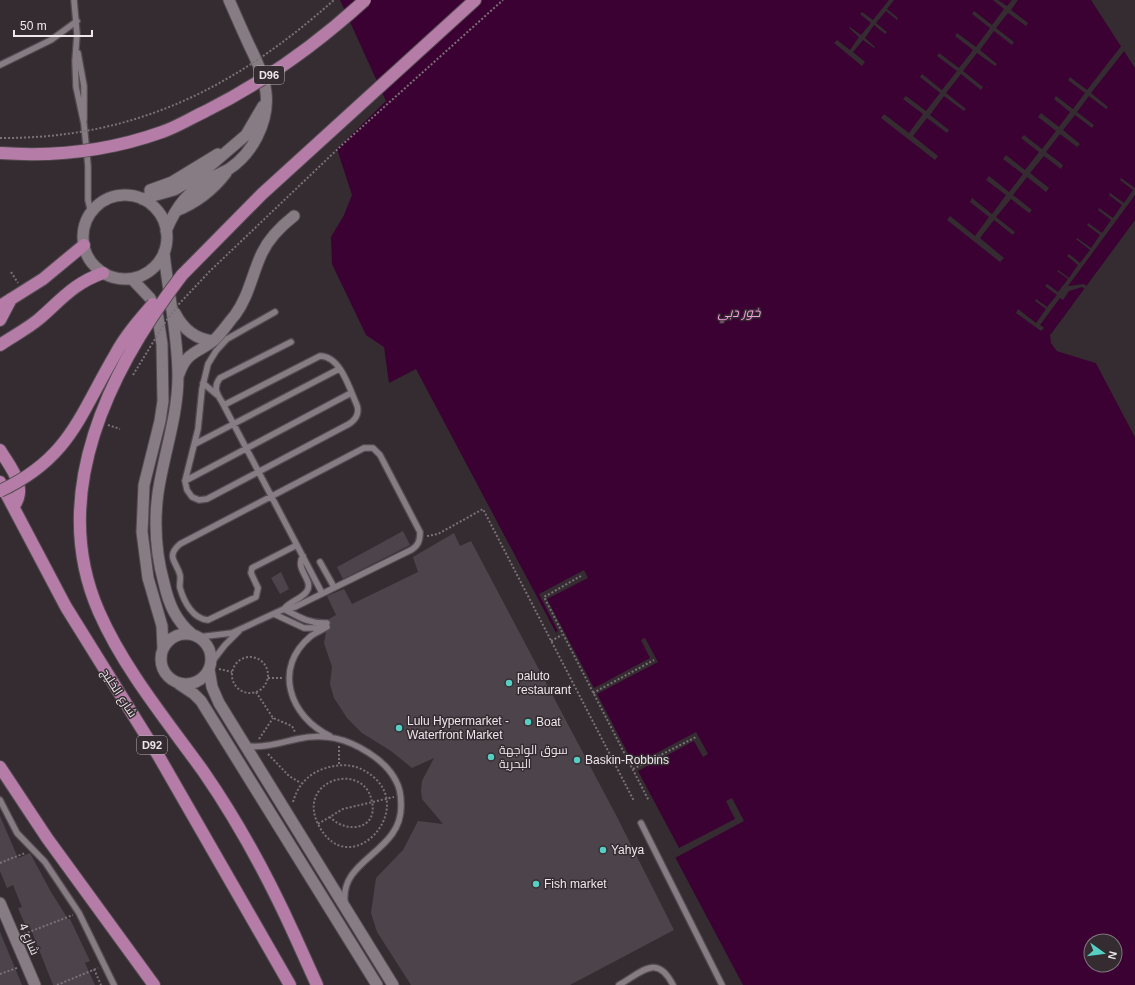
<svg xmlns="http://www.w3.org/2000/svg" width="1135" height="985" font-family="Helvetica,Cairo,sans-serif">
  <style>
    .water { fill: #3b0132; fill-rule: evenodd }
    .pier { fill: #352c32 }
    .building { fill: #4d444b }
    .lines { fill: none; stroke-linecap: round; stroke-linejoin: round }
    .lane-casing { stroke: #524b50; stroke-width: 8 }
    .street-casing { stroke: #524b50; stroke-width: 13 }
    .primary-casing { stroke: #524b50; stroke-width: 14 }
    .path { stroke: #7a7277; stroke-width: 2; stroke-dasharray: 2 2; stroke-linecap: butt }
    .lane { stroke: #877c83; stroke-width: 5.5 }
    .street { stroke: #877c83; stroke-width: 11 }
    .primary { stroke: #b47ca6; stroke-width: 12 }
    .primary-bridge-casing { stroke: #524b50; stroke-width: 14; stroke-linecap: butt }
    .path-bridge { stroke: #7a7277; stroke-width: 2; stroke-dasharray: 2 2; stroke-linecap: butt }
    .primary-bridge { stroke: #b47ca6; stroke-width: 12 }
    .poi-dot { fill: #57cec2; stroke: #352c32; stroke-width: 1.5 }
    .labels { text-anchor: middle; stroke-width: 3; stroke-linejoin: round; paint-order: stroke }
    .shield { fill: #352c32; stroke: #b6afb4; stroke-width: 1 }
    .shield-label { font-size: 11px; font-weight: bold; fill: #ede7eb }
    .poi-label { font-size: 12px; fill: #ede7eb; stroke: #352c32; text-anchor: start }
    .street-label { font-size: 12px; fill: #ede7eb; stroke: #352c32 }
    .water-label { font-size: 13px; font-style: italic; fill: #f59cdf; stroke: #352c32 }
  </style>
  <rect width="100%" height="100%" fill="#352c32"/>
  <path class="water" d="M 340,0 L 1091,0 L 1135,68 L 1135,220 L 1051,334 L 1051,343 L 1057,351 L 1096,363 L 1135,437 L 1135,985 L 743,985 L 416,369 L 389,383 L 384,347 L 366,335 L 332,264 L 331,237 L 344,215 L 352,195 L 337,149 L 386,101 ZM 1091,941 L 1115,941 L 1115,965 L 1091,965 Z"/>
  <path class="pier" d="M 889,0 L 894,0 L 887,9 L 898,18 L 897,20 L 886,11 L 876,23 L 887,32 L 885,34 L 874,25 L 865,38 L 875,47 L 874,48 L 863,40 L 853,52 L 865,62 L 862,66 L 834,43 L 837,40 L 850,50 L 859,37 L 849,28 L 850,27 L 861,35 L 871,23 L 860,14 L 862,12 L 873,20 Z
    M 993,0 L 998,0 L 1007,6 L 1012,0 L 1018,0 L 1011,10 L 1028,23 L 1026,26 L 1008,13 L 996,28 L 1014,42 L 1012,45 L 994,31 L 980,50 L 997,64 L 995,66 L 977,53 L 963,71 L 983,87 L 981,90 L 961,74 L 946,93 L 966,109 L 964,111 L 944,96 L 930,115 L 949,130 L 947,133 L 927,118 L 913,136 L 938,156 L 935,160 L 881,118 L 884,114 L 909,133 L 923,114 L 903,99 L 906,96 L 926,111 L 940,93 L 920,77 L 922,74 L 942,90 L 957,71 L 937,56 L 939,53 L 959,68 L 973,50 L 955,36 L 957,33 L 976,47 L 990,28 L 972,14 L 974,11 L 992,25 L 1004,9 Z
    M 1122,45 L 1125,50 L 1091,93 L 1108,107 L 1106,109 L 1089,96 L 1077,112 L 1094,125 L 1092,128 L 1075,115 L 1063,130 L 1080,144 L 1077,147 L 1060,134 L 1046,152 L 1063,165 L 1061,169 L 1044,156 L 1030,173 L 1049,188 L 1046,192 L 1027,177 L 1013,195 L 1032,210 L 1029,213 L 1011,199 L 996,217 L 1015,232 L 1013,235 L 994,220 L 980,238 L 1004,258 L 1000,262 L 947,220 L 950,216 L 975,236 L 989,217 L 970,202 L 972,198 L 992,214 L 1006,195 L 986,180 L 989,176 L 1009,192 L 1023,174 L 1003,159 L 1006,155 L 1025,170 L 1039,152 L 1021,138 L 1024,135 L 1042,149 L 1056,131 L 1038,117 L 1041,113 L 1059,127 L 1070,112 L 1054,99 L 1056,96 L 1073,109 L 1085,93 L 1068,80 L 1070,77 L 1087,90 Z
    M 1121,178 L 1135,188 L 1135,195 L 1068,286 L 1084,284 L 1088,287 L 1086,290 L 1082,287 L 1069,291 L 1063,300 L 1060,298 L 1040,325 L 1044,328 L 1041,331 L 1016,313 L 1018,309 L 1036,323 L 1046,309 L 1035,301 L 1036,299 L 1047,307 L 1057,295 L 1045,286 L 1047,284 L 1058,292 L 1068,279 L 1057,271 L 1058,270 L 1069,278 L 1078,265 L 1067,256 L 1069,254 L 1080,263 L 1090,250 L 1076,239 L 1077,238 L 1091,248 L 1100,235 L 1087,225 L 1088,223 L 1102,233 L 1111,220 L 1098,210 L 1099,208 L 1113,218 L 1122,205 L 1109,195 L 1110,193 L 1124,203 L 1133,190 L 1120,180 Z
    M 1050,334 L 1053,335 L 1053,342 L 1058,349 L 1098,362 L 1135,432 L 1135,437 L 1096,363 L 1057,351 L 1051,343 Z
    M 584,570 L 588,578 L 547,599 L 594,688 L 650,658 L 641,640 L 645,638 L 658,662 L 597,694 L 634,765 L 696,732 L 708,754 L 703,757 L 694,741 L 638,771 L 679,848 L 735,819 L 726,801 L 732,798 L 744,821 L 675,858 L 558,637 L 556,632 L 558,631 L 539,594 Z"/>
  <path class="building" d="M 403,531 L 410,545 L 343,579 L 337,567 Z
    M 454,533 L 460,546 L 471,541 L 617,817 L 674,930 L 570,985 L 411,985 L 377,932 L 371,913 L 376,878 L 403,850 L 418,821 L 443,824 L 422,799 L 421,790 L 422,781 L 434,758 L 412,768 L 391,751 L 362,733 L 347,718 L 334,698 L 330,684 L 332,667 L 324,643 L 326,632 L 331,627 L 329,619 L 336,615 L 327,596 L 344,589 L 352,604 L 418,572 L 413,557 Z
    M 281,572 L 289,589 L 280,594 L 271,578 Z
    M 0,816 L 18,858 L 30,853 L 51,892 L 68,919 L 70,919 L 90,961 L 85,963 L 95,985 L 53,985 L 30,927 L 27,929 L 18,908 L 22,907 L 13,885 L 7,888 L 0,871 Z
    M 0,932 L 22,985 L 0,985 Z"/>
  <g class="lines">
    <g class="lane-casing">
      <path id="lane" d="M 74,0 L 77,34 L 75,61 L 76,87 L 84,124 L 88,166 L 88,200 L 91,213
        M 78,53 L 84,86 L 84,120
        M 0,65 L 51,40 L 77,21
        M 275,312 L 227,339 L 216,351 L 208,364 L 202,389 L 198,429 L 185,481 L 187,490 L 192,497 L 199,500 L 207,499 L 349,424 C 357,419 360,411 356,403 C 349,387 340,356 320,356 L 224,405 C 218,396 212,388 220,378 L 291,342
        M 203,383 L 217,395
        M 222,402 L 322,593
        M 195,444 L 339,369
        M 185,481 L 351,393
        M 320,562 L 334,587
        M 284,609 C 290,601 302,599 307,591 C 314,580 294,569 303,556
        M 284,609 C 299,617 310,624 327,623
        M 274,614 L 304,628 L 322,628
        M 327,627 C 322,630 315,633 311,636 C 272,668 290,717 330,736
        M 199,637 L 232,633 L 284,609 L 295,607 L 411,550 C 418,546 420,541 420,532 L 380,455 L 373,448 L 364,448 L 180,544 C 165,557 177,562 180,575 C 181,580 179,584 180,588 C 184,602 193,619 208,620 L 256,597 L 258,588 L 251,573 L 252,568 L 297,545
        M 211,663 L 225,645 L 239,631
        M 246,746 C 265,748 279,743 297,739 C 324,733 346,738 369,753 C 380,760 390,769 396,781 C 400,788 401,796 401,804 C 403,853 339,858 345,903
        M 0,800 L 17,833 L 45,862 L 79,913 L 114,985
        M 641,823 L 722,985
        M 619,985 C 642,972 657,953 673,985"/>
    </g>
    <g class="street-casing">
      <path id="street" d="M 150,190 L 172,182 L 218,154
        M83 237a42 42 0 1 1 84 0a42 42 0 1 1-84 0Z
        M 142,199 L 174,190 L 197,177 L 246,135 L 263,106
        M 176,211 C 196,203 213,190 226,173
        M 166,231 C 177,204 188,192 213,177 C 218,174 224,172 229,169 C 241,161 251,149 257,137 C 274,104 266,79 250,47 C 243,32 236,16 229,0
        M 164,252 C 168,294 178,334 178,376 C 178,416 164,453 158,493 C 154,523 156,554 164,583 C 169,605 176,621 193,635
        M 132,279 L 150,298 L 157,311 L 162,344 L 163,401 L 160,421 L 144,485 L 142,532 L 148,578 L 162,626 L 163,649
        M 175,313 C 183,329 195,339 213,341
        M 179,374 C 187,351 198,353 213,341 C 221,334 228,323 235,315 C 249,296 252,274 262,253 C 269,238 280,227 294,216
        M161 659a25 25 0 1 1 50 0a25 25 0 1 1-50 0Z
        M 209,669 L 212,687 L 219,703 L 393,985
        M 179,684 L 194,694 L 201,701 L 377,985
        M 0,903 L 35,985"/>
    </g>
    <g class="primary-casing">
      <path id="primary" d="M 182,275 L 262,194 L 475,0
        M 0,306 L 43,279 L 84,245
        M 0,320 L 11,299
        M 0,345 C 13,336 27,329 39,319 C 61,300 74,283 103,273
        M 0,450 C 10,467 28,486 14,506
        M 0,482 L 66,607 L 158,755 L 290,985
        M 0,767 L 47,838 L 154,985
        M 294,934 L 317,985"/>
    </g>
    <path class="path" d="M 11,272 L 18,283
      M 108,425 L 120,429
      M 427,536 L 438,534 L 483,509 L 634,801
      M 581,576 L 544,597 L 649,801
      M 551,641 L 562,635
      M232 675a18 18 0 1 1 36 0a18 18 0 1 1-36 0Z
      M 219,669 L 232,672
      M 268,678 L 282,678
      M 256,692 L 273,718 L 292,726 L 295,732
      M 593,693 L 654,660
      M 259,739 L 273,718
      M 339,746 L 339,765
      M 268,754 L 289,776 L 301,783
      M 633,769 L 696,737
      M 293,802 C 297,788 304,779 316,772 C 330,765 349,762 363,770 C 425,802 351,886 319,826 C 294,779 365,760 372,802 C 378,830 346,834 330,817
      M 318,824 L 343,809 L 394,797
      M 0,863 L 25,853
      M 24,934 L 73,915
      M 94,969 L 101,985
      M 0,974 L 17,968
      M 57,985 L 98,968"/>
    <use href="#lane" class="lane"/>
    <use href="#street" class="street"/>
    <use href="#primary" class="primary"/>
    <g class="primary-bridge-casing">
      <path id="primary-bridge" d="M 0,153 C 55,157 109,151 162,132 C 177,127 191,118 206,111 C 264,82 317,44 365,0
        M 182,275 C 110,369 47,494 99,612 C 124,669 167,721 203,771 C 239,823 268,877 294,934
        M 0,491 C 70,458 79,416 115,355 C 125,336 139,320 153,304"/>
    </g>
    <path class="path-bridge" d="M 0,138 C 134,139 235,88 334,0
      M 133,375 L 166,321 L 179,304 L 210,271 L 343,144 L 503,0"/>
    <use href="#primary-bridge" class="primary-bridge"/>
  </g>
  <g class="poi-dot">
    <circle cx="509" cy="683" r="4"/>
    <circle cx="528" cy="722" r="4"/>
    <circle cx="399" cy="728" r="4"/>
    <circle cx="491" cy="757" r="4"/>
    <circle cx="577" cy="760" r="4"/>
    <circle cx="603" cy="850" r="4"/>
    <circle cx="536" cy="884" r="4"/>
  </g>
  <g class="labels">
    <g class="shield">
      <rect x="254" y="66" width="30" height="18" rx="3"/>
      <rect x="137" y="736" width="30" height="18" rx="3"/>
    </g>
    <g class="shield-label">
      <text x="269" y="79">D96</text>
      <text x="152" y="749">D92</text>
    </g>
    <g class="poi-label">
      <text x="517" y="680">paluto<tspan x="517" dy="14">restaurant</tspan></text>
      <text x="407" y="725">Lulu Hypermarket -<tspan x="407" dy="14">Waterfront Market</tspan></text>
      <text x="536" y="726">Boat</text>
      <text x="499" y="754">سوق الواجهة<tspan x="499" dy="14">البحرية</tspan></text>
      <text x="585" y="764">Baskin-Robbins</text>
      <text x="611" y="854">Yahya</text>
      <text x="544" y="888">Fish market</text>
    </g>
    <g class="street-label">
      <text transform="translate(119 693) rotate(57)" y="4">شارع الخليج</text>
      <text transform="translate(29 939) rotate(67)" y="4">شارع 4</text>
    </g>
    <g class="water-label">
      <text x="739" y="317">خور دبي</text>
    </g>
  </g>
  <g transform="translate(1103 953) rotate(104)"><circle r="19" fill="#352c32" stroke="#7f777c"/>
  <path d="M0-3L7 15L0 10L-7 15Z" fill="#57cec2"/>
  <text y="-6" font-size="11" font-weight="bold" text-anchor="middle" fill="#ede7eb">N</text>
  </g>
  <path d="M14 30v6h78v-6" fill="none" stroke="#ede7eb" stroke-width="2"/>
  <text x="20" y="30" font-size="12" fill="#ede7eb" stroke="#352c32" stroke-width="3" paint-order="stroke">50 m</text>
</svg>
